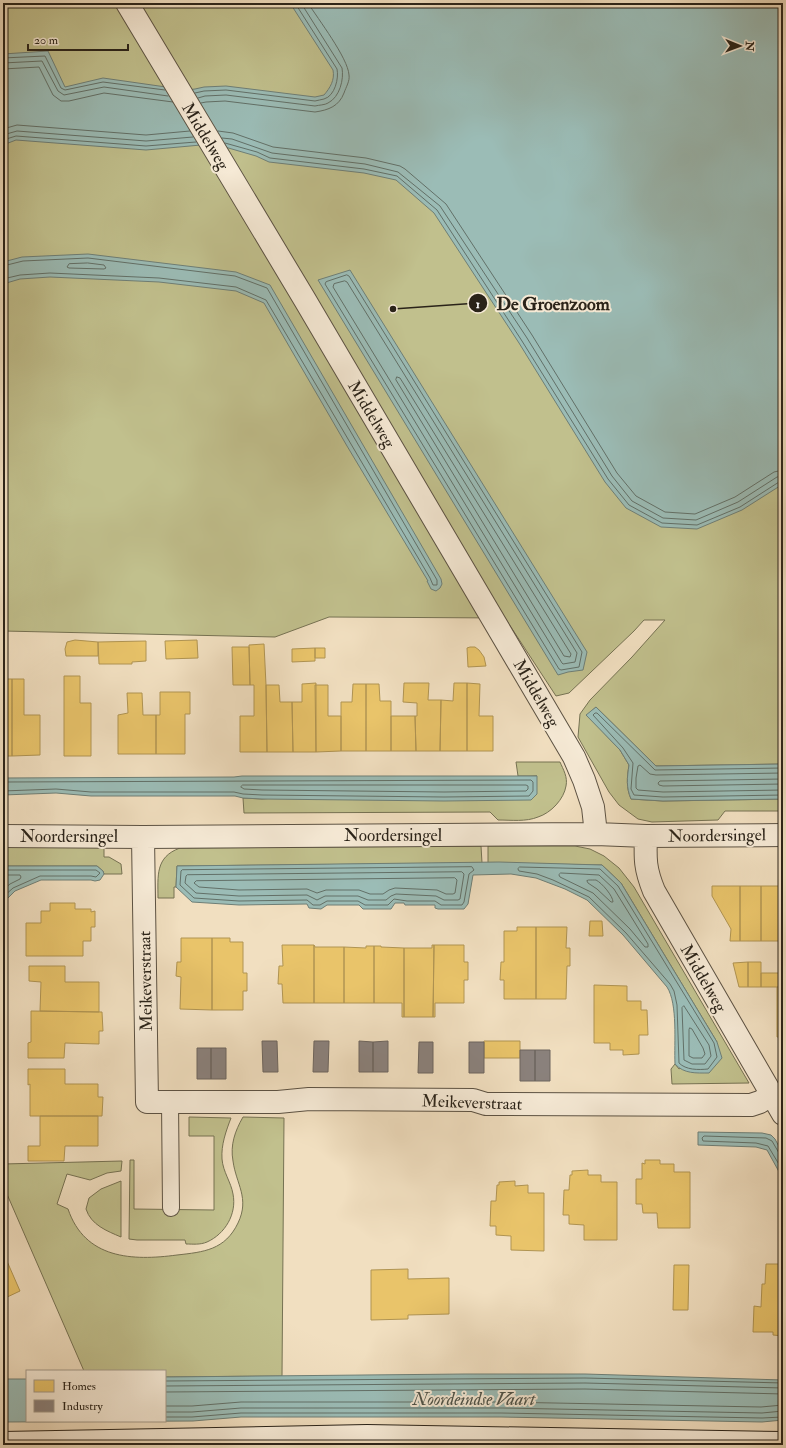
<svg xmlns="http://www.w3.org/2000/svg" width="786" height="1448" font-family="'IM FELL Double Pica',serif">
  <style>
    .green { fill: #c1c08d; stroke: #767253 }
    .water { fill: #9bbcb6; stroke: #6e7f77 }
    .homes { fill: #e9c46a; stroke: #b09452 }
    .industry { fill: #8a817c; stroke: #6d655e }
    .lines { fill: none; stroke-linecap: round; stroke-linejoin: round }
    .shore { stroke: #627068; stroke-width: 1 }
    .lane-casing { stroke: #5c5243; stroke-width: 18 }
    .street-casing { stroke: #5c5243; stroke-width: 24 }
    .secondary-casing { stroke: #2a2319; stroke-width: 24 }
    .lane { stroke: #f6ead6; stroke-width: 16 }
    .street { stroke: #f6ead6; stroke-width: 22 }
    .secondary { stroke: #f6ead6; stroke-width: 22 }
    .labels { text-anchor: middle; stroke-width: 4; stroke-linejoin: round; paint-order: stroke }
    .street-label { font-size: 17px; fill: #2a2319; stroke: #f6ead6 }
    .water-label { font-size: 18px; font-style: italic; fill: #4c5148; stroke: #f6ead6 }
    .leader { fill: none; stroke: #2a2319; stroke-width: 1.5 }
    .callout-dot { fill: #2a2319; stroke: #f6ead6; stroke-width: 1.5 }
    .mark-label { font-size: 12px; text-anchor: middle; font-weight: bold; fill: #fff }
    .callout-label { font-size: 18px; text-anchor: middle; font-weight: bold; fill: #2a2319; stroke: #f6ead6; stroke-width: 4; stroke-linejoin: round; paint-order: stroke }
  </style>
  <rect width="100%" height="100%" fill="#f1dfc0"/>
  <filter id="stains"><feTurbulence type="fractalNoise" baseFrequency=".005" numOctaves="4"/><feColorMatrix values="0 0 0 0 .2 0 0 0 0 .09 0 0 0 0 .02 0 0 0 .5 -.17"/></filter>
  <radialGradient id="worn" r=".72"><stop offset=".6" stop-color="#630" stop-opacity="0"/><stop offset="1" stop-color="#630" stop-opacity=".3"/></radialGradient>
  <path class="green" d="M 3,3 L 783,3 L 783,764 L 656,766 L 596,707 L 587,715 L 620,750 L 629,765 C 627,778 626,787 631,799 L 663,801 L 783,799 L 783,811 L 725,811 L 718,820 L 652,822 L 638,819 L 619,805 L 609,792 L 578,737 L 580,714 L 590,700 L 632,657 L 665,620 L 644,620 L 634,631 L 569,693 L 556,696 L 505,618 L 329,617 L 275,637 L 3,631 Z
    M 516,762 L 560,762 C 563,769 568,777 566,786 C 564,799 551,813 538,817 C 526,822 511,820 498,820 L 490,812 L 244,813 L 243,798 L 262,799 L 537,776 L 518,776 Z
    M 481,846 L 482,863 L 177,866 L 176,887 L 174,887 L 174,898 L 158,898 C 158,876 155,857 180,848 Z
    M 488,846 L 575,846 L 590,849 L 604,856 L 619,868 L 634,887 L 749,1083 L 672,1084 L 671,1069 L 675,1064 L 679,1069 L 717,1042 L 621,883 L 602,865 L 488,863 Z
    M 3,847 L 104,847 L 104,857 L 109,857 L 121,864 L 122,874 L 104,874 L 103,871 L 97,866 L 3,866 Z
    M 189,1117 L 231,1118 C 226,1131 221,1145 222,1159 C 223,1172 231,1182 233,1194 C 237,1214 225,1234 207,1242 C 200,1245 193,1244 186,1244 L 185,1240 L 137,1240 L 129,1239 L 130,1160 L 134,1160 L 134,1209 L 214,1210 L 214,1136 L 189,1136 Z
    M 243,1117 L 284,1118 L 282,1376 L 165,1377 L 165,1371 L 84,1371 L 3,1185 L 3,1164 L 122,1161 L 121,1171 L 107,1173 L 90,1180 L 67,1174 L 57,1204 L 68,1209 C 85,1259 132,1261 177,1255 C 204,1252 225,1250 238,1223 C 250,1198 236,1184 233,1161 C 230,1145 235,1131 243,1117 Z
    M 121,1181 L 121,1237 C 107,1231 91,1225 86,1209 L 89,1198 L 101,1189 Z"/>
  <path class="water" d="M 290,3 L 783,3 L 783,484 L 742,510 L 697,529 L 661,527 L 626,508 L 605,482 L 519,343 L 434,213 L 396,180 L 364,173 L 269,162 L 256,156 L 225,147 L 201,145 L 146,150 L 16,140 L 3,145 L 3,54 L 48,51 L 65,87 L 103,78 L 187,90 L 195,89 L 204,87 L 226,86 L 315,97 L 324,95 C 330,88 335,80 333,70 Z
    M 88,254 L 236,272 L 270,285 L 441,579 L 442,584 L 440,588 L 436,591 L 431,589 L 427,581 L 428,581 L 347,446 L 264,303 L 236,291 L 159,282 L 50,277 L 20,279 L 3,284 L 3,262 L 22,257 Z
    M 350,270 L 587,652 L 583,670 L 568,672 L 558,675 L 318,280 Z
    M 596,707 L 656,766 L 783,764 L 783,799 L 663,801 L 631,799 C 626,787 627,778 629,765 L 620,750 L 586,715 Z
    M 242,776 L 537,776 L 537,794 L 531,800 L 444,801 L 262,799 L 243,798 L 235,796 L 91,796 L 56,793 L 3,795 L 3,778 L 234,777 Z
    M 499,862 L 602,865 L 621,883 L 717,1042 L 722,1058 L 709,1073 C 696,1073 684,1074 675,1064 C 674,1043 678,1004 667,987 L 623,935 L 587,900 L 565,889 L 536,878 L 511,874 L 473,875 L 468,904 L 464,909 L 438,909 L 435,908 L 435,905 L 405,905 L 404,903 L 395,903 L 391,909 L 363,909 L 359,905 L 327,905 L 321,909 L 309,908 L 307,904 L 239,905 L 192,902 L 176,887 L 177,866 Z
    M 3,866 L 97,866 L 103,871 L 104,874 L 100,880 L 95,881 L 91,880 L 41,880 L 15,891 L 3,903 Z
    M 698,1132 L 762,1133 L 771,1135 L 775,1139 L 783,1154 L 783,1179 L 767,1150 L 756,1147 L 698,1145 Z
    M 465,1374 L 585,1374 L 783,1380 L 783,1420 L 762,1422 L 501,1417 L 241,1417 L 193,1421 L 3,1422 L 3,1379 L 27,1379 L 27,1421 L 165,1421 L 165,1377 Z"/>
  <path class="homes" d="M 75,640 L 98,642 L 98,656 L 66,656 L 65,649 L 67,642 Z
    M 197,640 L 198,658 L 166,659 L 165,641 Z
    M 146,641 L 146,661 L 132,662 L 132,664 L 99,664 L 98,642 Z
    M 264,644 L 266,685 L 267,752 L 240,752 L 240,716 L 254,716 L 254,685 L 250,685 L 249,645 Z
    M 232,647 L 249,647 L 250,685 L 233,685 Z
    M 470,647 L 475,647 L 479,650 L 484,657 L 486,666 L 468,667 L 467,648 Z
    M 315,648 L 325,648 L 325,658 L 315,658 Z
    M 315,648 L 315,661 L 292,662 L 292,649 Z
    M 64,676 L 80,676 L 80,703 L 91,703 L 91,756 L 64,756 Z
    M 3,679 L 12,679 L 12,756 L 3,756 Z
    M 12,679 L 24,679 L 24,715 L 40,715 L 40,755 L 12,756 Z
    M 316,683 L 316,752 L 293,752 L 292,702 L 302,702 L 302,684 Z
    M 404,683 L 429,683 L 428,700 L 441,700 L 440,751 L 416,751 L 415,716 L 417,716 L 417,703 L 403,702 Z
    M 454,683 L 467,683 L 467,751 L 440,751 L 441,700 L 453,701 Z
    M 467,683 L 480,684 L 479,716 L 493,716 L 493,751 L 467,751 Z
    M 353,684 L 366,684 L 366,751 L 341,751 L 341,702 L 352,702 Z
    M 366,684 L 379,684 L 380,701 L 391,701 L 391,751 L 366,751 Z
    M 266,685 L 279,685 L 280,702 L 292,702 L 293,752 L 267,752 Z
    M 315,685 L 328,685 L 328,716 L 341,716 L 341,751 L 316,752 Z
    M 160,692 L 190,692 L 190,714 L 185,714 L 185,754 L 156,754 L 156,715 L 160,715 Z
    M 127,693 L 142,693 L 143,715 L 156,715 L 156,754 L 118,754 L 118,715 L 128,713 Z
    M 391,716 L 415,716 L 416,751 L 391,751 Z
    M 712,886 L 740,886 L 740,941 L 730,941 L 731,929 L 712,896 Z
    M 740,886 L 761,886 L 761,941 L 740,941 Z
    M 761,886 L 782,886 L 782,941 L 761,941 Z
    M 782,886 L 783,886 L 782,944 Z
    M 50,903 L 75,903 L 75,909 L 91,909 L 91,912 L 95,911 L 95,927 L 91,927 L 91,941 L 83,941 L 83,956 L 26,956 L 26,923 L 41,923 L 41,911 L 50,911 Z
    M 590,921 L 602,921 L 603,936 L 589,936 Z
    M 517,927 L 536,927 L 536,999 L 504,999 L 504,980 L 500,980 L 501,962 L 504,962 L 504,931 L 517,931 Z
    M 536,927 L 567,927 L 566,948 L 570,948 L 570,966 L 567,966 L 566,999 L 536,999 Z
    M 181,938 L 212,938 L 212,1010 L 180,1009 L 181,977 L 176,976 L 177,962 L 181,962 Z
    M 212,938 L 230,938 L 230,942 L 243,942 L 243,973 L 247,973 L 247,991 L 243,991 L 243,1010 L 212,1010 Z
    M 282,945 L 314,945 L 314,1003 L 283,1003 L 282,984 L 278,984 L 279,966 L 283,966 Z
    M 314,945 L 315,947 L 344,947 L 344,1003 L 314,1003 Z
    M 432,945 L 434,945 L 433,1017 L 404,1017 L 404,948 L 432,948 Z
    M 434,945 L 464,945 L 464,962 L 468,962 L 468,980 L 464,980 L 464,1003 L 435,1003 L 435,1017 L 433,1017 Z
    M 366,946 L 374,946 L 374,1003 L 344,1003 L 344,947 L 366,948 Z
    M 374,946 L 381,946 L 381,947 L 404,948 L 404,1017 L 402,1017 L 402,1003 L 374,1003 Z
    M 748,962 L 748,987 L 739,987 L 733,963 Z
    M 748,962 L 761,962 L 761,987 L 748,987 Z
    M 782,963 L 783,963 L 783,987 L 782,987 Z
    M 29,966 L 65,966 L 65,982 L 99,982 L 99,1012 L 40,1011 L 41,982 L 29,981 Z
    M 761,973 L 783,973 L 782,987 L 761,987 Z
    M 594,985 L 627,986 L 627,1001 L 641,1001 L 641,1010 L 647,1010 L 648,1035 L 639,1035 L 639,1054 L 623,1055 L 623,1050 L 610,1050 L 610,1043 L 594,1043 Z
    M 777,987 L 783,987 L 783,1037 L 777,1037 Z
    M 31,1011 L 102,1012 L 103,1031 L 99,1031 L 99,1044 L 65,1043 L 64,1058 L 28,1058 L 28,1043 L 31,1042 Z
    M 484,1041 L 520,1041 L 520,1058 L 484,1058 Z
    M 28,1069 L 65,1069 L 65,1084 L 98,1084 L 98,1097 L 103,1097 L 102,1116 L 30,1116 L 30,1084 L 28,1085 Z
    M 40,1116 L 98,1116 L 98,1146 L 65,1146 L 64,1161 L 28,1161 L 28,1146 L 40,1146 Z
    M 645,1160 L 660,1160 L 660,1164 L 674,1164 L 674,1172 L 690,1172 L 690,1228 L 658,1228 L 657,1213 L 643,1213 L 642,1204 L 636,1204 L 636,1179 L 642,1179 L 642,1163 L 645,1164 Z
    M 588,1170 L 588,1175 L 601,1175 L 601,1182 L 617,1182 L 617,1240 L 584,1240 L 584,1225 L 569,1224 L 569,1215 L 563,1215 L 564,1190 L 569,1190 L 570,1175 L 572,1175 L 572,1171 Z
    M 515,1181 L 515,1186 L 528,1185 L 528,1193 L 544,1193 L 544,1251 L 511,1250 L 511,1236 L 496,1235 L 496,1226 L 490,1226 L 491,1201 L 496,1201 L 497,1185 L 499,1185 L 499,1182 Z
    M 3,1252 L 20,1291 L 3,1299 Z
    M 766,1264 L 783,1264 L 783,1336 L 773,1335 L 773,1332 L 753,1332 L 754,1306 L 761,1307 L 762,1284 L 765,1284 Z
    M 674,1265 L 689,1265 L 688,1310 L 673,1310 Z
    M 408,1269 L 408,1279 L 449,1278 L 449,1314 L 408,1315 L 408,1319 L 371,1320 L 371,1270 Z"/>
  <path class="industry" d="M 262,1041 L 277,1041 L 278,1072 L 263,1072 Z
    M 314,1041 L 329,1041 L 328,1072 L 313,1072 Z
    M 359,1041 L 373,1042 L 373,1072 L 359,1072 Z
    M 388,1041 L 388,1072 L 373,1072 L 373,1042 Z
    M 419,1042 L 433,1042 L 433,1073 L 418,1073 Z
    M 469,1042 L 484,1042 L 484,1073 L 469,1073 Z
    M 197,1048 L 211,1048 L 211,1079 L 197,1079 Z
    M 211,1048 L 226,1048 L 226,1079 L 211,1079 Z
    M 520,1050 L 535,1050 L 535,1081 L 520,1081 Z
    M 535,1050 L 550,1050 L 550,1081 L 535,1081 Z"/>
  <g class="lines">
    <path class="shore" d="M 3,58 L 45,56 L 61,88 L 65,90 L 103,82 L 165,90
      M 3,63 L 42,61 L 58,91 L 64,95 L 104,87 L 168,96
      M 3,69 L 39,67 L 53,95 L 61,101 L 69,101 L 104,93 L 173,102
      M 195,93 L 204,91 L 226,90 L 315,101 C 318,100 321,100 324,99 C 335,96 339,78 337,69 L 295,3
      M 198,98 L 205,96 L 226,95 L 315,106 C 319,105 325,105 328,103 C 340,97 344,79 342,68 L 301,3
      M 201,103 L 206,102 L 225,101 L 315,112 C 329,110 339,106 344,93 C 346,87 350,81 349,75 C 348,58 318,19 308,3
      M 3,129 L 17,125 L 146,135 L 190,131
      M 218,131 L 233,133 L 273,147 L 366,158 L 400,166 L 405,169 L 446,204 L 532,335 L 617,473 L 636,496 L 665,512 L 695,514 L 735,497 L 774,472 L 783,470
      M 3,135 L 17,131 L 146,141 L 193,137
      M 222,138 L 232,139 L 272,153 L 365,164 L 398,172 L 440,206 L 527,338 L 612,476 L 632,501 L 663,518 L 696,520 L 738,502 L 777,477 L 783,476
      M 3,140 L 16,136 L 146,146 L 196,142
      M 225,143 L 257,152 L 270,158 L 364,169 L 397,176 L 437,210 L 522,341 L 608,479 L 629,505 L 662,523 L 697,525 L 740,507 L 779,482 L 783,481
      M 88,263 L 104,265 L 106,268 L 104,269 L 69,268 L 67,267 L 69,264 Z
      M 3,266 L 23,261 L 88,258 L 235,276 L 267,288 L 437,580 L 437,585 L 433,585 L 430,578 L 266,300 L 236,287 L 159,278 L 50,273 L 20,275 L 3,279
      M 347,275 L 349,276 L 582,652 L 579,667 L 561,670 L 559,669 L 325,284 L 326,282 Z
      M 345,281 L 347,282 L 577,653 L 575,662 L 563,664 L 562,663 L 333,287 L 334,284 Z
      M 397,377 L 400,378 L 571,654 L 570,657 L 564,656 L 396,380 Z
      M 783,768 L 655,770 L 597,713 L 595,713 L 593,715 L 623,748 L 633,763 L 631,789 L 634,795 L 663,797 L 783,795
      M 783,773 L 656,775 L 650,774 L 640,765 L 638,766 L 636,778 L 636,788 L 638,790 L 663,792 L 783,790
      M 783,779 L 660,781 L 658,783 L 659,785 L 663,786 L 783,784
      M 3,782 L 531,780 L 533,782 L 533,791 L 529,796 L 444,797 L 262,795 L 243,794 L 234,792 L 91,792 L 56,789 L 3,791
      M 243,785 L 526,785 L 528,786 L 528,789 L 526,791 L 444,792 L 262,790 L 244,789 L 241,787 Z
      M 472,867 L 474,870 L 469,874 L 464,902 L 462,905 L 441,905 L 435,901 L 407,901 L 394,899 L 388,905 L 365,905 L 358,901 L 327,901 L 320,905 L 313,905 L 307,900 L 239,901 L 194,898 L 180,885 L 181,871 L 182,870 Z
      M 520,867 L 600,869 L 618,886 L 714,1043 L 717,1057 L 708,1069 C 698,1070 686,1070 679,1063 L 677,1005 L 674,991 L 670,984 L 626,933 L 589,897 L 553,880 L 537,874 L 519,871 L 518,869 Z
      M 3,870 L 96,870 L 100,873 L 96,877 L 91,876 L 40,876 L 13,888 L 3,897
      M 462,872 L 464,874 L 460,899 L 458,900 L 444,900 L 436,896 L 396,894 L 391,896 L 386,900 L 368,900 L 358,896 L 325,896 L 317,900 L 307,895 L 239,896 L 196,893 L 185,883 L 186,876 L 187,875 Z
      M 561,873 L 599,875 L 614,889 L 648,944 L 648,947 L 645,947 L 630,929 L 593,893 L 560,877 L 559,875 Z
      M 3,875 L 20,875 L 21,877 L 20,879 L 10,884 L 3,890
      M 455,878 L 457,880 L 455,893 L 453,894 L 446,894 L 437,890 L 395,888 L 389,890 L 383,894 L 370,894 L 359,890 L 326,890 L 317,893 L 307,889 L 239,890 L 199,887 L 194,883 L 196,881 Z
      M 589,880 C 590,880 595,880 596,880 C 602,883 613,896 613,902 L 611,902 L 597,889 L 588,883 L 587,881 Z
      M 684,1006 L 709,1045 L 711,1056 L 705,1064 L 692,1064 L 684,1060 L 682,1008 Z
      M 690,1028 L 692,1029 L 703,1048 L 705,1054 L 702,1058 L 693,1058 L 689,1056 L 689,1030 Z
      M 783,1155 L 779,1153 L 772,1141 L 766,1138 L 704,1136 L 702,1138 L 703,1141 L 756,1143 L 768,1146 L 783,1171
      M 165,1381 L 585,1378 L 783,1383
      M 165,1386 L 585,1383 L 783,1388
      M 165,1392 L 585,1389 L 783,1394
      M 165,1406 L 192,1406 L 241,1402 L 502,1402 L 761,1407 L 783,1405
      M 165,1412 L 192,1412 L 241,1408 L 502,1408 L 762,1413 L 783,1411
      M 165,1417 L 192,1417 L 241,1413 L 501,1413 L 762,1418 L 783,1417"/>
    <g class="lane-casing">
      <path id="lane" d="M 170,1102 L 171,1208"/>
    </g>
    <g class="street-casing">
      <path id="street" d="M 127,3 L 305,300 L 574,757 L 584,780 L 593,807 L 596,834
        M 3,836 L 143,837 L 596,834 L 646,836 L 783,835
        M 646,836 C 645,859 645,869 654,891 L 783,1114
        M 143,837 L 147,1102 L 278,1102 L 309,1099 L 473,1100 L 486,1104 L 751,1105 L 760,1102 L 771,1095"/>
    </g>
    <g class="secondary-casing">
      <path id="secondary" d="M 3,1443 L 367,1436 L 783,1443"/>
    </g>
    <use href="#lane" class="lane"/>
    <use href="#street" class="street"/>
    <use href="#secondary" class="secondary"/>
  </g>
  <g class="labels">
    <g class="street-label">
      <text transform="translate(206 136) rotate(59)" y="6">Middelweg</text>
      <text transform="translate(372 414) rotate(59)" y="6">Middelweg</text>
      <text transform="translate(537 693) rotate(60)" y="6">Middelweg</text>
      <text x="393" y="841">Noordersingel</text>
      <text transform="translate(717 835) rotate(-1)" y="6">Noordersingel</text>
      <text x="69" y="842">Noordersingel</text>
      <text transform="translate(704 978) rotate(60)" y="6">Middelweg</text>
      <text transform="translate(145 981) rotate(-91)" y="6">Meikeverstraat</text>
      <text transform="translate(472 1102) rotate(2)" y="6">Meikeverstraat</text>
    </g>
    <g class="water-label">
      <text x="474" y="1405">Noordeindse Vaart</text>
    </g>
  </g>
  <path class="leader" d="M393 309L478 303"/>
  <g class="callout-dot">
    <circle cx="393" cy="309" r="4"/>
    <circle cx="478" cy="303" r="10"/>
  </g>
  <g class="mark-label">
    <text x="478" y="308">1</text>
  </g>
  <g class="callout-label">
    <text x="553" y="310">De Groenzoom</text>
  </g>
  <rect width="786" height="1448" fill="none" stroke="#f1dfc0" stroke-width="16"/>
  <rect x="4" y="4" width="778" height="1440" fill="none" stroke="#2a2319" stroke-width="2"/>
  <rect x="8" y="8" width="770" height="1432" fill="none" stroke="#2a2319"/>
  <rect x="26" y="1370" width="140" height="52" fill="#f6ead6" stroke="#a49a8a"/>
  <rect x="34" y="1380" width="20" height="12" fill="#e9c46a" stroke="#a49a8a"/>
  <text x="62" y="1390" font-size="12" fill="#2a2319">Homes</text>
  <rect x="34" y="1400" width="20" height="12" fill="#8a817c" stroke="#a49a8a"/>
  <text x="62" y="1410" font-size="12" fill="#2a2319">Industry</text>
  <g transform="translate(740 46) rotate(91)" stroke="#f6ead6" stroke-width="3" paint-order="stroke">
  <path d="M0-3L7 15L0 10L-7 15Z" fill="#2a2319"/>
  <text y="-6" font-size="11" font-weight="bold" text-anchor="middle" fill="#2a2319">N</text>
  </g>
  <path d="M28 44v6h100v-6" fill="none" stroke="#2a2319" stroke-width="2"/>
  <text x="34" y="44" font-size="12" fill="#2a2319" stroke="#f6ead6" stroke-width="3" paint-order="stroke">20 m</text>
  <rect width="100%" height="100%" filter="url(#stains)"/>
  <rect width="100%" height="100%" fill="url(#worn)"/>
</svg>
